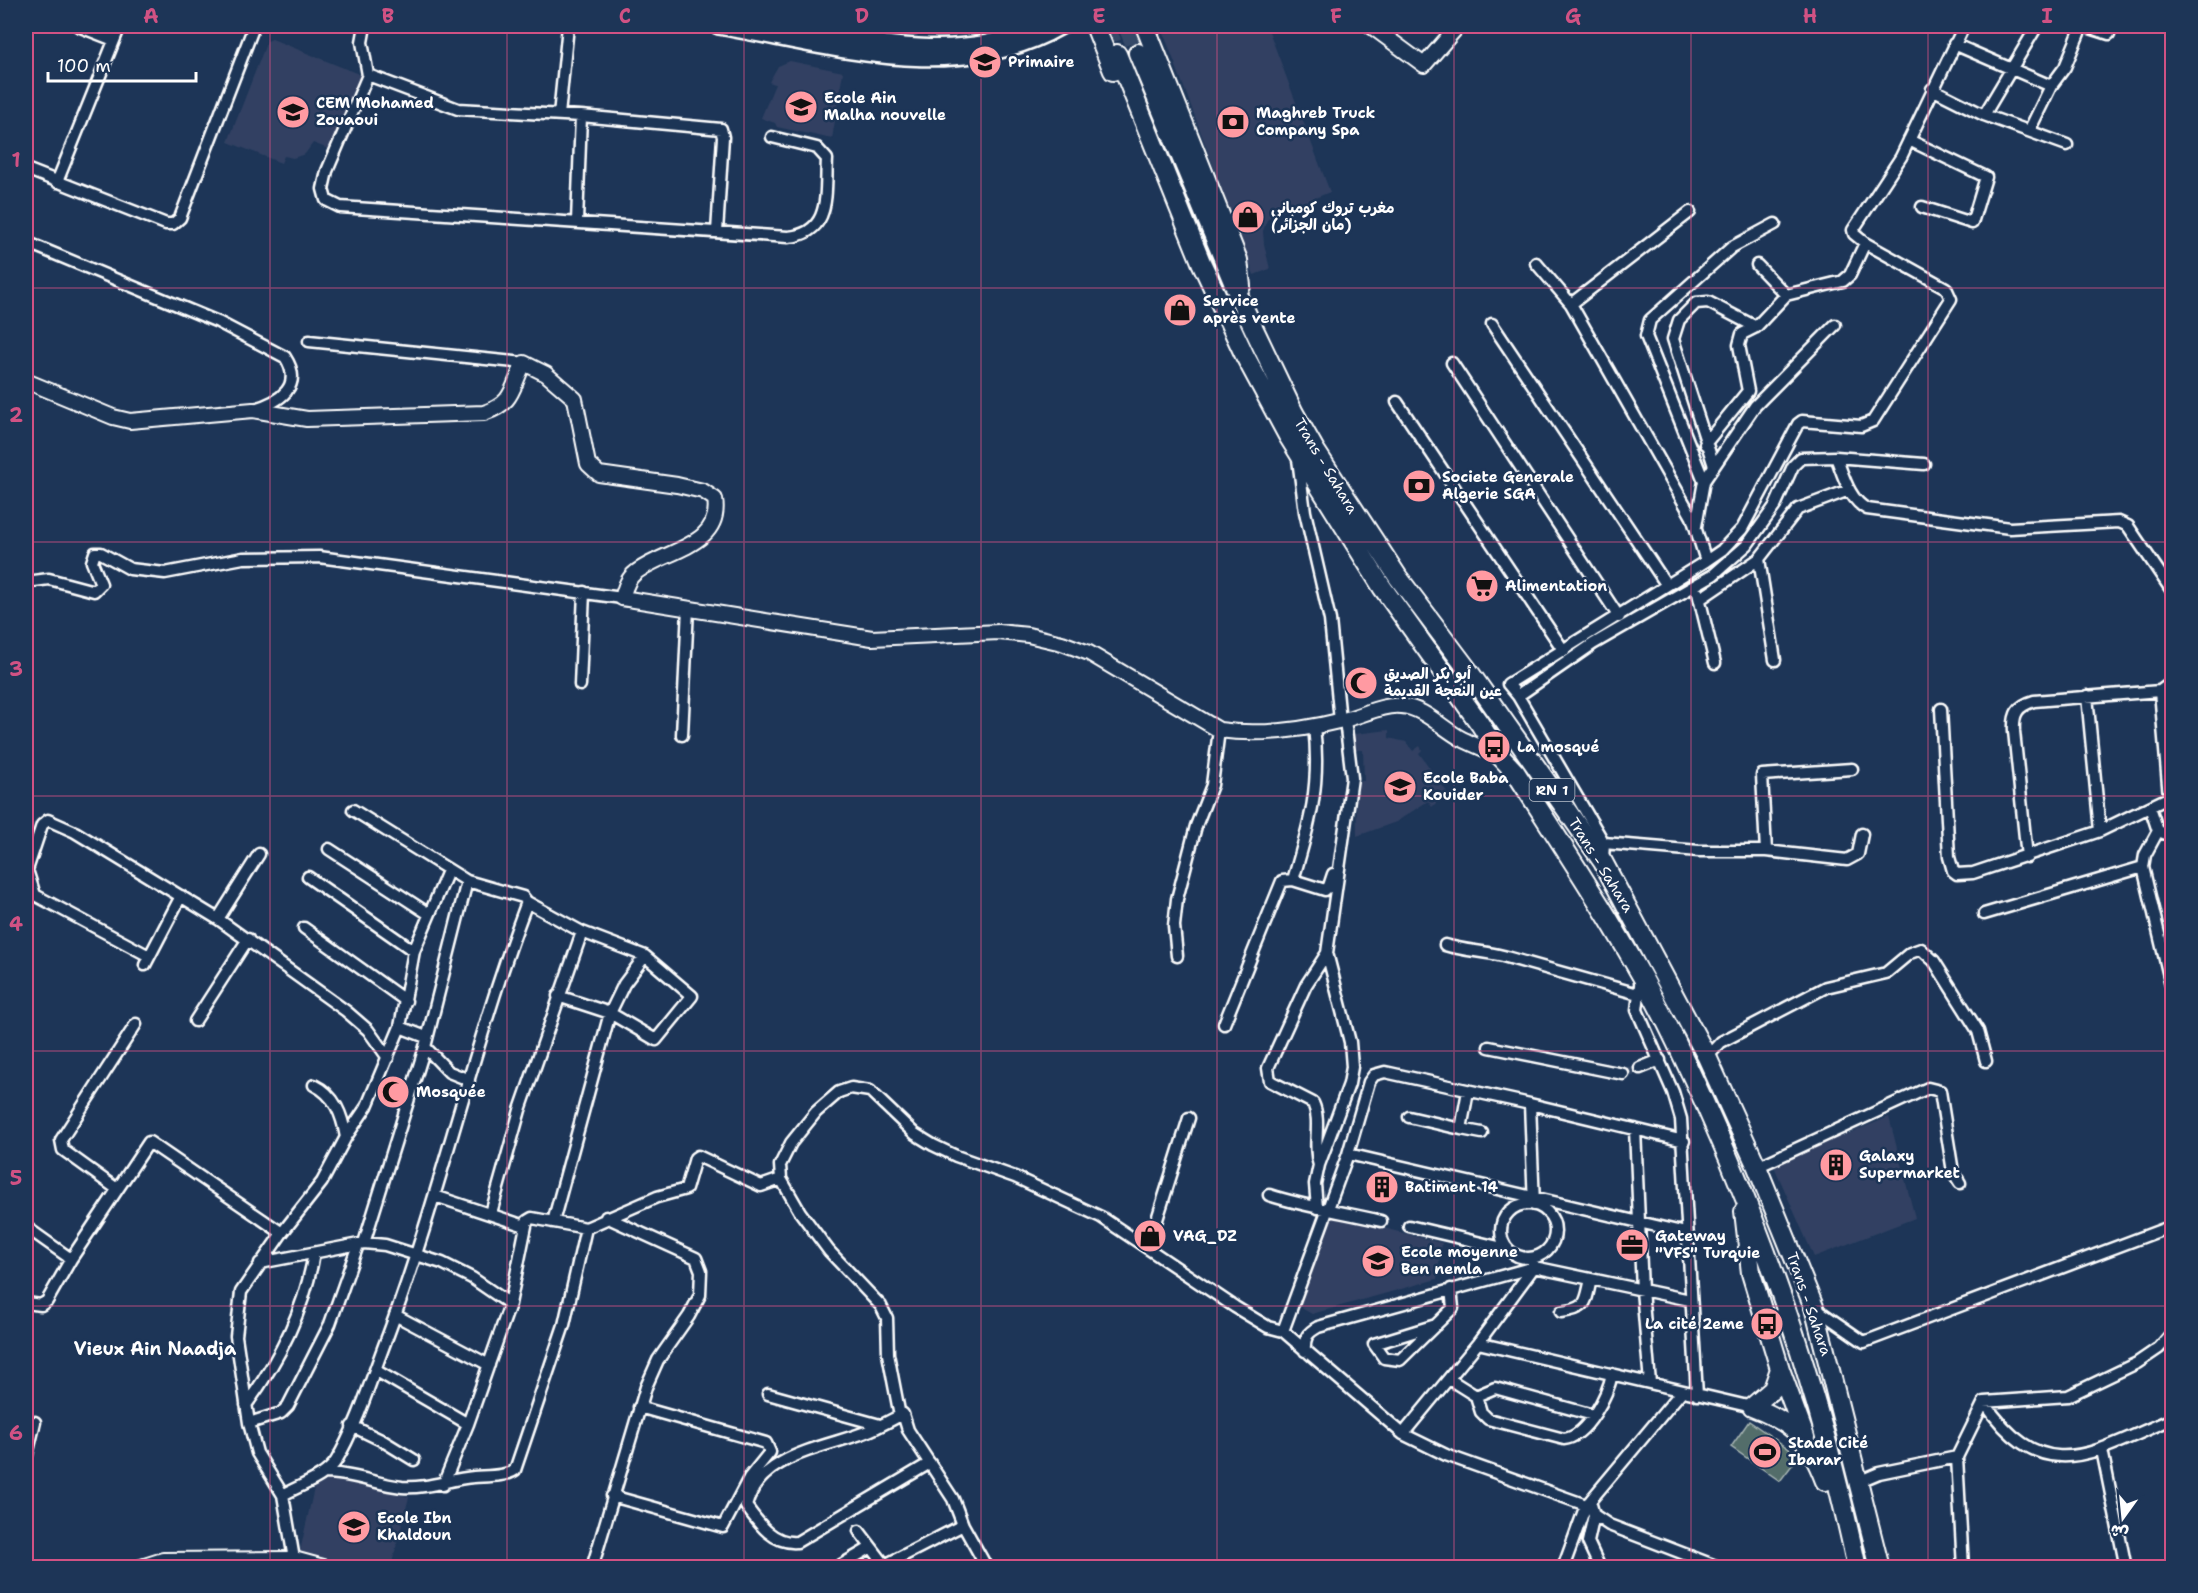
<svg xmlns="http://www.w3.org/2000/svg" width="2198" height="1593" font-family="'Shantell Sans','Playpen Sans Arabic',sans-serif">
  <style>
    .built { fill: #314162 }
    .green { fill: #536d6a; stroke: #a9b6b4; stroke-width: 1.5 }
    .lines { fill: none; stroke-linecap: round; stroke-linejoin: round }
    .minor-tunnel { stroke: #344968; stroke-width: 10; stroke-dasharray: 10 5; stroke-linecap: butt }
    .trunk-tunnel { stroke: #344968; stroke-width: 18; stroke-dasharray: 18 9; stroke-linecap: butt }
    .minor-casing { stroke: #fff; stroke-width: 15 }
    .tertiary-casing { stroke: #fff; stroke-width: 18 }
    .secondary-casing { stroke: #fff; stroke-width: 20 }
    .trunk-casing { stroke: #fff; stroke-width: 22 }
    .minor { stroke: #1d3557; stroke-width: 10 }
    .tertiary { stroke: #1d3557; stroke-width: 14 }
    .secondary { stroke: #1d3557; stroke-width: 15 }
    .trunk { stroke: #1d3557; stroke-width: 18 }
    .grid { fill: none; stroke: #d15284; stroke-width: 1.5; stroke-opacity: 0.55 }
    .labels { text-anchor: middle; stroke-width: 5; stroke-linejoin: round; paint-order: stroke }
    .shield { fill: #1d3557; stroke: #bbc2cd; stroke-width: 1.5 }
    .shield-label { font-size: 14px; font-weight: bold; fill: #fff }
    .poi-label { font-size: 15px; font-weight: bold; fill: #fff; stroke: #1d3557; text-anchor: start }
    .street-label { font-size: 15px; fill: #fff; stroke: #1d3557 }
    .quarter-label { font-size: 18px; font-weight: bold; fill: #fff; stroke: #1d3557 }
    .neatline { fill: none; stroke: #d15284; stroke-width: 2 }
    .grid-label { font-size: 20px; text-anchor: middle; font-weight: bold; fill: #d15284 }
  </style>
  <rect width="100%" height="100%" fill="#1d3557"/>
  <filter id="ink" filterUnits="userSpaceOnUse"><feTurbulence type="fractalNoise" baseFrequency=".0167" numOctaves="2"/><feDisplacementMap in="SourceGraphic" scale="12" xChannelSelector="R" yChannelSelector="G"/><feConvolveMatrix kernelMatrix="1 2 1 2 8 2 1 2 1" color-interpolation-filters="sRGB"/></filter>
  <g filter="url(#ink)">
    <path class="built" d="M 1161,26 L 1267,26 L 1330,192 L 1273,215 L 1267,220 L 1263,231 L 1264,244 L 1270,269 L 1254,275 Z
      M 272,39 L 361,75 L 331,150 L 313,143 L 305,154 L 293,158 L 284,156 L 281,163 L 228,142 L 267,41 Z
      M 790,61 L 843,72 L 832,139 L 777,127 L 775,123 L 761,118 L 775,84 L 769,82 L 778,66 Z
      M 1389,730 L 1389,738 L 1406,742 L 1413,751 L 1420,746 L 1422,750 L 1419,753 L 1447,792 L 1432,807 L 1428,801 L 1396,822 L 1357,836 L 1356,781 L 1364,781 L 1363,750 L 1355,750 L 1354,734 Z
      M 1889,1117 L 1915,1218 L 1814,1257 L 1773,1164 Z
      M 1333,1215 L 1442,1243 L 1437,1279 L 1312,1314 L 1303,1309 L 1300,1303 Z
      M 332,1478 L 409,1497 L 391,1567 L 342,1567 L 299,1556 L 314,1488 Z"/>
    <path class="green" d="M 1749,1421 L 1799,1456 L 1780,1481 L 1731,1447 Z"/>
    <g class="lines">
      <path class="minor-tunnel" d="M 1623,1074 L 1640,1068"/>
      <path class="trunk-tunnel" d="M 1106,26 L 1117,54
        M 1127,26 L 1138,53"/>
      <g class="minor-casing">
        <path id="minor" d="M 78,26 L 114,40
          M 365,26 L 362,42 L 368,75 L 327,171 L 323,189 L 326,200 L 340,207 L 788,237 C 832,233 825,194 827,159 L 817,148 L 772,137
          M 2084,26 L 2109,34
          M 1954,44 L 2051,86
          M 368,75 L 458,109 L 581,116 L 721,129 L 723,137 L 717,232
          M 1932,89 L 1984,115 L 2067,145
          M 559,115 L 568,26
          M 1984,115 L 2037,26
          M 2029,131 L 2051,86 L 2065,67 L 2082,26
          M 1909,140 L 1986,177 L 1972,223 L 1922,207
          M 26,169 L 166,224 L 173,224 L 180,218 L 254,26
          M 57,182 L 120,26
          M 577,222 L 581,116
          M 26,242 L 218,322 L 285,357 C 304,386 280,402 254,409
          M 1536,263 L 1571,304 L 1692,517 L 1706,561 L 1508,684 L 1518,696 L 1604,843 L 1603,859
          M 1757,265 L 1786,295
          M 1571,304 L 1690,212
          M 1492,324 L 1666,584
          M 309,341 L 524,363
          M 1452,363 L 1619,617
          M 1397,402 L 1564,651
          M 1705,444 L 1748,391 L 1739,345 L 1742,334 L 1756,327
          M 1836,457 C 1843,474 1849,500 1867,509 L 2010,528 L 2119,522 L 2128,526 L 2172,591
          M 1298,459 L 1305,512 L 1330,620 L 1340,721
          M 1714,466 L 1673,339 L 1679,320 L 1696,303 L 1708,302 L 1756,327 L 1786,295 L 1843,281 L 1850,275 L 1865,243
          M 1704,481 L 1755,406 L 1835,325
          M 1696,526 L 1704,481 L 1646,336 L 1650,320 L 1732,247 L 1775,224
          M 1759,559 L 1798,509 L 1849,490
          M 1706,561 L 1722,550 L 1742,529 L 1798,424 L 1802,421 L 1861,426 L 1873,421 L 1951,299 L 1946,288 L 1865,243 L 1854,234 L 1853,230 L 1901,157 L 1964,26
          M 26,582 L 49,579 L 94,591 L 101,584 L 92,562 L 95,553 L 101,553 L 130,569 L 165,573 L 243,558 L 319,557 L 622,598
          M 1698,593 L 1715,663
          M 1700,599 L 1759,559 L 1775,660
          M 580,685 L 584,592
          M 2160,691 L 2169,797
          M 1518,696 L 1593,644 L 1713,575 L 1747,545 L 1775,506 L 1793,466 L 1801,458 L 1836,457 L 1924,464
          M 2087,696 L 2100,831
          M 1941,709 L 1949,857 L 1953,871 L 1957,874 L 1973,873 L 2100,831 L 2172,796
          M 682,735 L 688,608
          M 2150,807 L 2158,831 L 2145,855 L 2143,867 L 2172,989
          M 353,810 L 467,881 L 523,897 L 527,902 L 582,932 L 645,956
          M 2158,831 L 2172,836
          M 1604,843 L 1699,851 L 1766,851 L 1847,860 L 1858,854 L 1862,834
          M 329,849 L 429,914
          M 1766,851 L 1762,775 L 1852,769
          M 2027,857 L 2014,731 C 2013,714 2017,706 2034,701 L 2160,691 L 2172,682
          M 308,877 L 414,951 L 400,1027 L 367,1106 L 346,1137
          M 1293,880 L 1325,890 L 1329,886 L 1333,874
          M 1984,914 L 2143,867
          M 218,919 L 259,854
          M 304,928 L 406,1001
          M 1445,945 C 1465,951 1483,951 1503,956 L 1638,994
          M 414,951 L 448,871
          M 149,956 L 35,895 L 27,870 L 42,825 L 48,820 L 75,832 L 218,919 L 346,1011 L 368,1030 L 388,1058
          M 1177,956 L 1174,926 L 1177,899 L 1196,826 L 1212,785 L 1219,730
          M 145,965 L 181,896
          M 1641,977 L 1637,1010 L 1673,1092 L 1681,1119 L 1697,1395
          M 195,1021 L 248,939
          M 1224,1024 L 1282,881 L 1293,880 C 1310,823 1321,786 1314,726
          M 400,1027 L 426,1037
          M 425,1047 L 449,1072 L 469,1080
          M 1489,1047 L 1623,1074
          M 1707,1057 L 1721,1042 L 1826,987 L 1886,973 L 1910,953 L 1921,949 L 1934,961 L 1978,1031 L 1986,1061
          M 1640,1068 L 1660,1060
          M 1468,1091 L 1461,1129 L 1482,1133
          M 1409,1117 L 1461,1129
          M 1635,1129 L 1642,1290 L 1650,1383
          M 1348,1154 L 1686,1233
          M 1319,1165 C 1312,1145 1322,1122 1313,1103 L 1270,1081 L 1268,1068 L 1306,985 L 1327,953
          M 1757,1167 L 1928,1088 L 1940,1091 L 1953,1172 L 1960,1183
          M 117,1189 L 63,1150 L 61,1140 L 136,1024
          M 1269,1195 C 1306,1207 1343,1212 1381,1221
          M 435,1196 L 525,1226
          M1501 1231a27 27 0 1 1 54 0a27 27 0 1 1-54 0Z
          M 1534,1205 L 1530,1104 L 1684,1141
          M 1317,1208 L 1315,1184 L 1319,1165 L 1349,1084 L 1352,1067 L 1350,1042 L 1327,953 L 1352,778 L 1345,720
          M 491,1213 L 520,1110 L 582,932
          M 553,1222 L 610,1013 L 624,984 L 645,956 L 692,996 L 656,1040 L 610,1013 L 558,996
          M 1409,1226 L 1507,1249
          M 26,1227 L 71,1259
          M 586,1228 L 657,1197 L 686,1189 L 695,1158 L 698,1156 L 761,1186 L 781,1179
          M 282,1233 L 322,1182 L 346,1137 C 342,1115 335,1095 314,1085
          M 364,1243 L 425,1047 L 467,881
          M 1148,1248 L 1189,1118
          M 260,1263 L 364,1243 L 385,1245 L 442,1263 L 472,1278 L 510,1304
          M 26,1303 L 41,1305 L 47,1301 L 71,1259 L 149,1142 L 282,1233 L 241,1292 L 236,1336 L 249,1423 L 257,1453 L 283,1495 L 294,1559
          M 1815,1308 L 1864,1342 L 2172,1226
          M 1561,1312 C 1588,1308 1585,1304 1591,1279
          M 395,1315 L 489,1365
          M 1436,1325 L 1374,1344 L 1384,1358 L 1400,1360 L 1453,1308 L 1451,1289
          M 1283,1331 L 1348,1154 L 1369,1082 L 1374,1075 L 1385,1072 L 1530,1104
          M 1478,1343 L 1752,1407
          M 1305,1351 C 1304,1338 1307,1333 1318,1327 L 1534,1267 L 1690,1300
          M 375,1370 L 468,1424
          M 1449,1379 L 1476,1396 L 1481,1412 L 1488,1419 L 1564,1439 C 1587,1437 1608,1394 1612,1374
          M 768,1394 L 880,1425
          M 1476,1396 L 1495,1388 L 1593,1415
          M 1984,1402 C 2044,1490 2093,1452 2172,1419
          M 246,1405 C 280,1359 305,1309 314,1253
          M 903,1414 C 891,1420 879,1427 866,1432 C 824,1448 758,1455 746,1506 C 759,1524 773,1544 797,1542 L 930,1463
          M 249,1423 L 281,1413 L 288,1406 L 330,1324 L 358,1245
          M 352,1426 L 383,1441 L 414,1460
          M 1403,1434 L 1478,1343 L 1534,1267 L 1532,1259
          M 2102,1450 L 2126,1568
          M 26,1459 L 35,1422
          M 325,1473 C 352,1473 376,1484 402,1487 C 428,1489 449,1479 474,1477 C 486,1476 505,1477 515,1470 L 564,1325 L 586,1228 L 532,1218 L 527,1221 L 510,1304 L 468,1424 L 443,1485
          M 1860,1481 L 1879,1473 L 1957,1457
          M 283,1495 C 300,1485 325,1478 336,1461 C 357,1427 373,1373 388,1335 C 441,1193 473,1044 527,902
          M 612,1496 L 723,1527 L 749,1478 L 770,1452 L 766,1443 L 639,1407
          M 1590,1501 L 1594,1515 L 1609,1525 L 1721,1568
          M 1594,1515 L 1588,1542 L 1600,1568
          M 859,1531 L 885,1565 L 963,1525
          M 592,1568 L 646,1387 L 658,1360 L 689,1316 L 700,1295 L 701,1271 L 696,1258 L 606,1217
          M 836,1568 L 870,1548
          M 987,1568 L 963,1525 L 953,1499 L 908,1430 L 903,1414 L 899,1411 L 888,1354 L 887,1318 L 881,1306 L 829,1251 L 800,1212 L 781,1179 L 780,1165 L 791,1143 L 816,1112 L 839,1092 L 851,1088 L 870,1091 L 915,1134 L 933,1145 L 956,1156 L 1015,1177 L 1101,1217 L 1235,1307 L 1268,1327 L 1283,1331 L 1403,1434 L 1446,1455 L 1586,1505 L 1590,1501 L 1682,1391
          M 1563,1568 L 1586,1505
          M 1963,1568 L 1957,1457 L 1984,1402 L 2068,1396 L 2137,1363 L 2159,1348 L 2172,1333"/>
      </g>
      <g class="tertiary-casing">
        <path id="tertiary" d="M 1371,26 L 1424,65 L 1458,26
          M 26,381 L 113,417 L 130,421 L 253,410 L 307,419 L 484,413 C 514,403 511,389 524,363 L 546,374 L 575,399 L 588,464 L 599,474 L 677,485 L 703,491 L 715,499 C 723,547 663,550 635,573 C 627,579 625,589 622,598 L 872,638 L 999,632 L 1028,635 L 1062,643 L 1089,653 L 1219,730 C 1260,736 1303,730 1343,720 C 1362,716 1382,704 1401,706 C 1423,707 1443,729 1462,739 C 1474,745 1487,750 1500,756
          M 138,1568 L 163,1560 L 294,1559 L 327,1568"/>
      </g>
      <g class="secondary-casing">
        <path id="secondary" d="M 718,26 C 830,45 955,87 1061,26
          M 788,26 C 864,42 964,65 1037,26"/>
      </g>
      <g class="trunk-casing">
        <path id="trunk" d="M 1095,26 L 1113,71
          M 1145,26 L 1238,260 L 1241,286
          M 1138,53 L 1243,306 L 1294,413 L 1315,450 L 1398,577 L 1468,670 L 1603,862 L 1707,1057 L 1757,1167 L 1814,1307 L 1880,1568
          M 1117,54 L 1201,262 L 1245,356 L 1288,436 L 1382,587 L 1480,724 L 1500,756 L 1516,773 C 1572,861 1631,948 1676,1042 C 1757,1209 1819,1386 1857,1568
          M 1744,1211 L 1751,1273 L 1780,1369 L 1773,1389 L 1752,1407
          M 1780,1369 L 1805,1437
          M 1752,1407 C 1795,1423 1809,1439 1825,1481"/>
      </g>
      <use href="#minor" class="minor"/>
      <use href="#tertiary" class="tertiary"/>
      <use href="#secondary" class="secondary"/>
      <use href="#trunk" class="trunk"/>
    </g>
  </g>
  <path class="grid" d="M 270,26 L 270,1568M 507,26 L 507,1568M 744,26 L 744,1568M 981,26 L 981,1568M 1217,26 L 1217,1568M 1454,26 L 1454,1568M 1691,26 L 1691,1568M 1928,26 L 1928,1568M 26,288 L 2172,288M 26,542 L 2172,542M 26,796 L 2172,796M 26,1051 L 2172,1051M 26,1306 L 2172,1306"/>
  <defs>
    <g id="school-disc" transform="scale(1.725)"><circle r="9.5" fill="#ff9aa2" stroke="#1d3557"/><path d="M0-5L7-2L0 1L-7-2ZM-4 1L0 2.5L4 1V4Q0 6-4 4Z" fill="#111"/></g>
    <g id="bank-disc" transform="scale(1.725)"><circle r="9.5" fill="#ff9aa2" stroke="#1d3557"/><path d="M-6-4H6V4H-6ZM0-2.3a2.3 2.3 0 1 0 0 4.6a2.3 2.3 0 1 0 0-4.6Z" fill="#111"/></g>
    <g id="shop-disc" transform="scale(1.725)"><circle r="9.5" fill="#ff9aa2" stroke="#1d3557"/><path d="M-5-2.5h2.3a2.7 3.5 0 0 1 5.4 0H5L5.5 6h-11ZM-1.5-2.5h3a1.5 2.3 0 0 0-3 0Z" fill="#111"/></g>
    <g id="supermarket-disc" transform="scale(1.725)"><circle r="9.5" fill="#ff9aa2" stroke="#1d3557"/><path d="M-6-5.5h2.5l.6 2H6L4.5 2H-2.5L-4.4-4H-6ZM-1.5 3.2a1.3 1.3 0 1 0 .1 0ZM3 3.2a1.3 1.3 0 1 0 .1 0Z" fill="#111"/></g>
    <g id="mosque-disc" transform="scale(1.725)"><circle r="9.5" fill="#ff9aa2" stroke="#1d3557"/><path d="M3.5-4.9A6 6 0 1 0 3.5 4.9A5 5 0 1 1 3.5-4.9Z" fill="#111"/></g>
    <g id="bus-disc" transform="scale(1.725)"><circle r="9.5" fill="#ff9aa2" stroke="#1d3557"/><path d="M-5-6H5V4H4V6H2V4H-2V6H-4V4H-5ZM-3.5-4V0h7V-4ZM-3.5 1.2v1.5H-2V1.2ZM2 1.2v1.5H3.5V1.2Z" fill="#111"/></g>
    <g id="building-disc" transform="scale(1.725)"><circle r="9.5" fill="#ff9aa2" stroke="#1d3557"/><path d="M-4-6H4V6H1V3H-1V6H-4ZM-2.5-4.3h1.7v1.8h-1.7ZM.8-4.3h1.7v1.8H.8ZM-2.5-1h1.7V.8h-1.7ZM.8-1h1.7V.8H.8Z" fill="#111"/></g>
    <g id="office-disc" transform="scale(1.725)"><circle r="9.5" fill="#ff9aa2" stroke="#1d3557"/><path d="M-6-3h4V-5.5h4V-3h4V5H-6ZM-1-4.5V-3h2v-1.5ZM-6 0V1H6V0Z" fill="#111"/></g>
    <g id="stadium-disc" transform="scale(1.725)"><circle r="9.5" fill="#ff9aa2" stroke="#1d3557"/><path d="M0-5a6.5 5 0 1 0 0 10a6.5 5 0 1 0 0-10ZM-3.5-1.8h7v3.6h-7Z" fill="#111"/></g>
  </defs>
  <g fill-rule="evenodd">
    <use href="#school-disc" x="985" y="62"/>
    <use href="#school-disc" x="801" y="107"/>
    <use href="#school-disc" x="293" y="112"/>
    <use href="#bank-disc" x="1233" y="122"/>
    <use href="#shop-disc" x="1248" y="217"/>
    <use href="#shop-disc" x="1180" y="310"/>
    <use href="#bank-disc" x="1419" y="486"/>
    <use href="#supermarket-disc" x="1482" y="586"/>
    <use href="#mosque-disc" x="1361" y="683"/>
    <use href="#bus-disc" x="1494" y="747"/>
    <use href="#school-disc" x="1400" y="787"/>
    <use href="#mosque-disc" x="393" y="1092"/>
    <use href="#building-disc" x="1836" y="1165"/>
    <use href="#building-disc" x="1382" y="1187"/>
    <use href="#shop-disc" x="1150" y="1236"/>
    <use href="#office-disc" x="1632" y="1245"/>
    <use href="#school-disc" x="1378" y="1261"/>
    <use href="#bus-disc" x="1767" y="1324"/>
    <use href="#stadium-disc" x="1765" y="1452"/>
    <use href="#school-disc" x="354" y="1527"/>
  </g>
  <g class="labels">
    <rect class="shield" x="1529.5" y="779" width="45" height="22" rx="4.5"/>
    <g class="shield-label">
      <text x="1552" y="795">RN 1</text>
    </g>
    <g class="poi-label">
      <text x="1008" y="67">Primaire</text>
      <text x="824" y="103">Ecole Ain<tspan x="824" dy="17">Malha nouvelle</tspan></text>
      <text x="316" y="108">CEM Mohamed<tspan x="316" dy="17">Zouaoui</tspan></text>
      <text x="1256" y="118">Maghreb Truck<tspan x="1256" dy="17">Company Spa</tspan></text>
      <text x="1271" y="213">مغرب تروك كومباني<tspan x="1271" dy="17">(مان الجزائر)</tspan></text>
      <text x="1203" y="306">Service<tspan x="1203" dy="17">après vente</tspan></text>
      <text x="1442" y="482">Societe Generale<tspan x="1442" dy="17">Algerie SGA</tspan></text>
      <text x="1505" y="591">Alimentation</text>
      <text x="1384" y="679">أبو بكر الصديق<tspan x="1384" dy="17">عين النعجة القديمة</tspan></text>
      <text x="1517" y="752">La mosqué</text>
      <text x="1423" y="783">Ecole Baba<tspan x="1423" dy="17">Kouider</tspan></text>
      <text x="416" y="1097">Mosquée</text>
      <text x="1859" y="1161">Galaxy<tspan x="1859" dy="17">Supermarket</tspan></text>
      <text x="1405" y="1192">Batiment 14</text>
      <text x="1173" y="1241">VAG_DZ</text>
      <text x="1655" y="1241">Gateway<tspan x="1655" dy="17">"VFS" Turquie</tspan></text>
      <text x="1401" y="1257">Ecole moyenne<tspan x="1401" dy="17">Ben nemla</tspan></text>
      <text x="1744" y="1329" text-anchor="end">La cité 2eme</text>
      <text x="1788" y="1448">Stade Cité<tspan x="1788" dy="17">Ibarar</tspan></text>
      <text x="377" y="1523">Ecole Ibn<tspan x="377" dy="17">Khaldoun</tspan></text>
    </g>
    <g class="street-label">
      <text transform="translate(1326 466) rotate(59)" y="5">Trans - Sahara</text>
      <text transform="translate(1601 865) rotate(58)" y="5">Trans - Sahara</text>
      <text transform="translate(1809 1304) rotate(71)" y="5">Trans - Sahara</text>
    </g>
    <g class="quarter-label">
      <text x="155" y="1355">Vieux Ain Naadja</text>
    </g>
  </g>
  <rect width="2198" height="1593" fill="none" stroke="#1d3557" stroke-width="66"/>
  <g transform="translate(2123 1518) rotate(195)" stroke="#1d3557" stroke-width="4.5" paint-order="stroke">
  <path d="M0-4.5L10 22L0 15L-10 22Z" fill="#ffffff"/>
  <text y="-9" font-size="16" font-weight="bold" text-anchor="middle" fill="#ffffff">ش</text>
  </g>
  <path d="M48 72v9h148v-9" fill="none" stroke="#ffffff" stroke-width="3"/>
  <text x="57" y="72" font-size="18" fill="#ffffff" stroke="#1d3557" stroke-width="4.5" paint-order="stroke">100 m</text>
  <rect x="33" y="33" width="2132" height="1527" class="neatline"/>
  <g class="grid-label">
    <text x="151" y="23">A</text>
    <text x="388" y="23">B</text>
    <text x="625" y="23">C</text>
    <text x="862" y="23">D</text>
    <text x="1099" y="23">E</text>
    <text x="1336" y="23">F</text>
    <text x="1573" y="23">G</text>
    <text x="1810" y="23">H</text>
    <text x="2047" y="23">I</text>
    <text x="16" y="167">1</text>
    <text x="16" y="422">2</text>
    <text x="16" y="676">3</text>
    <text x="16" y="931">4</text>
    <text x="16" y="1185">5</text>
    <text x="16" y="1440">6</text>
  </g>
</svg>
